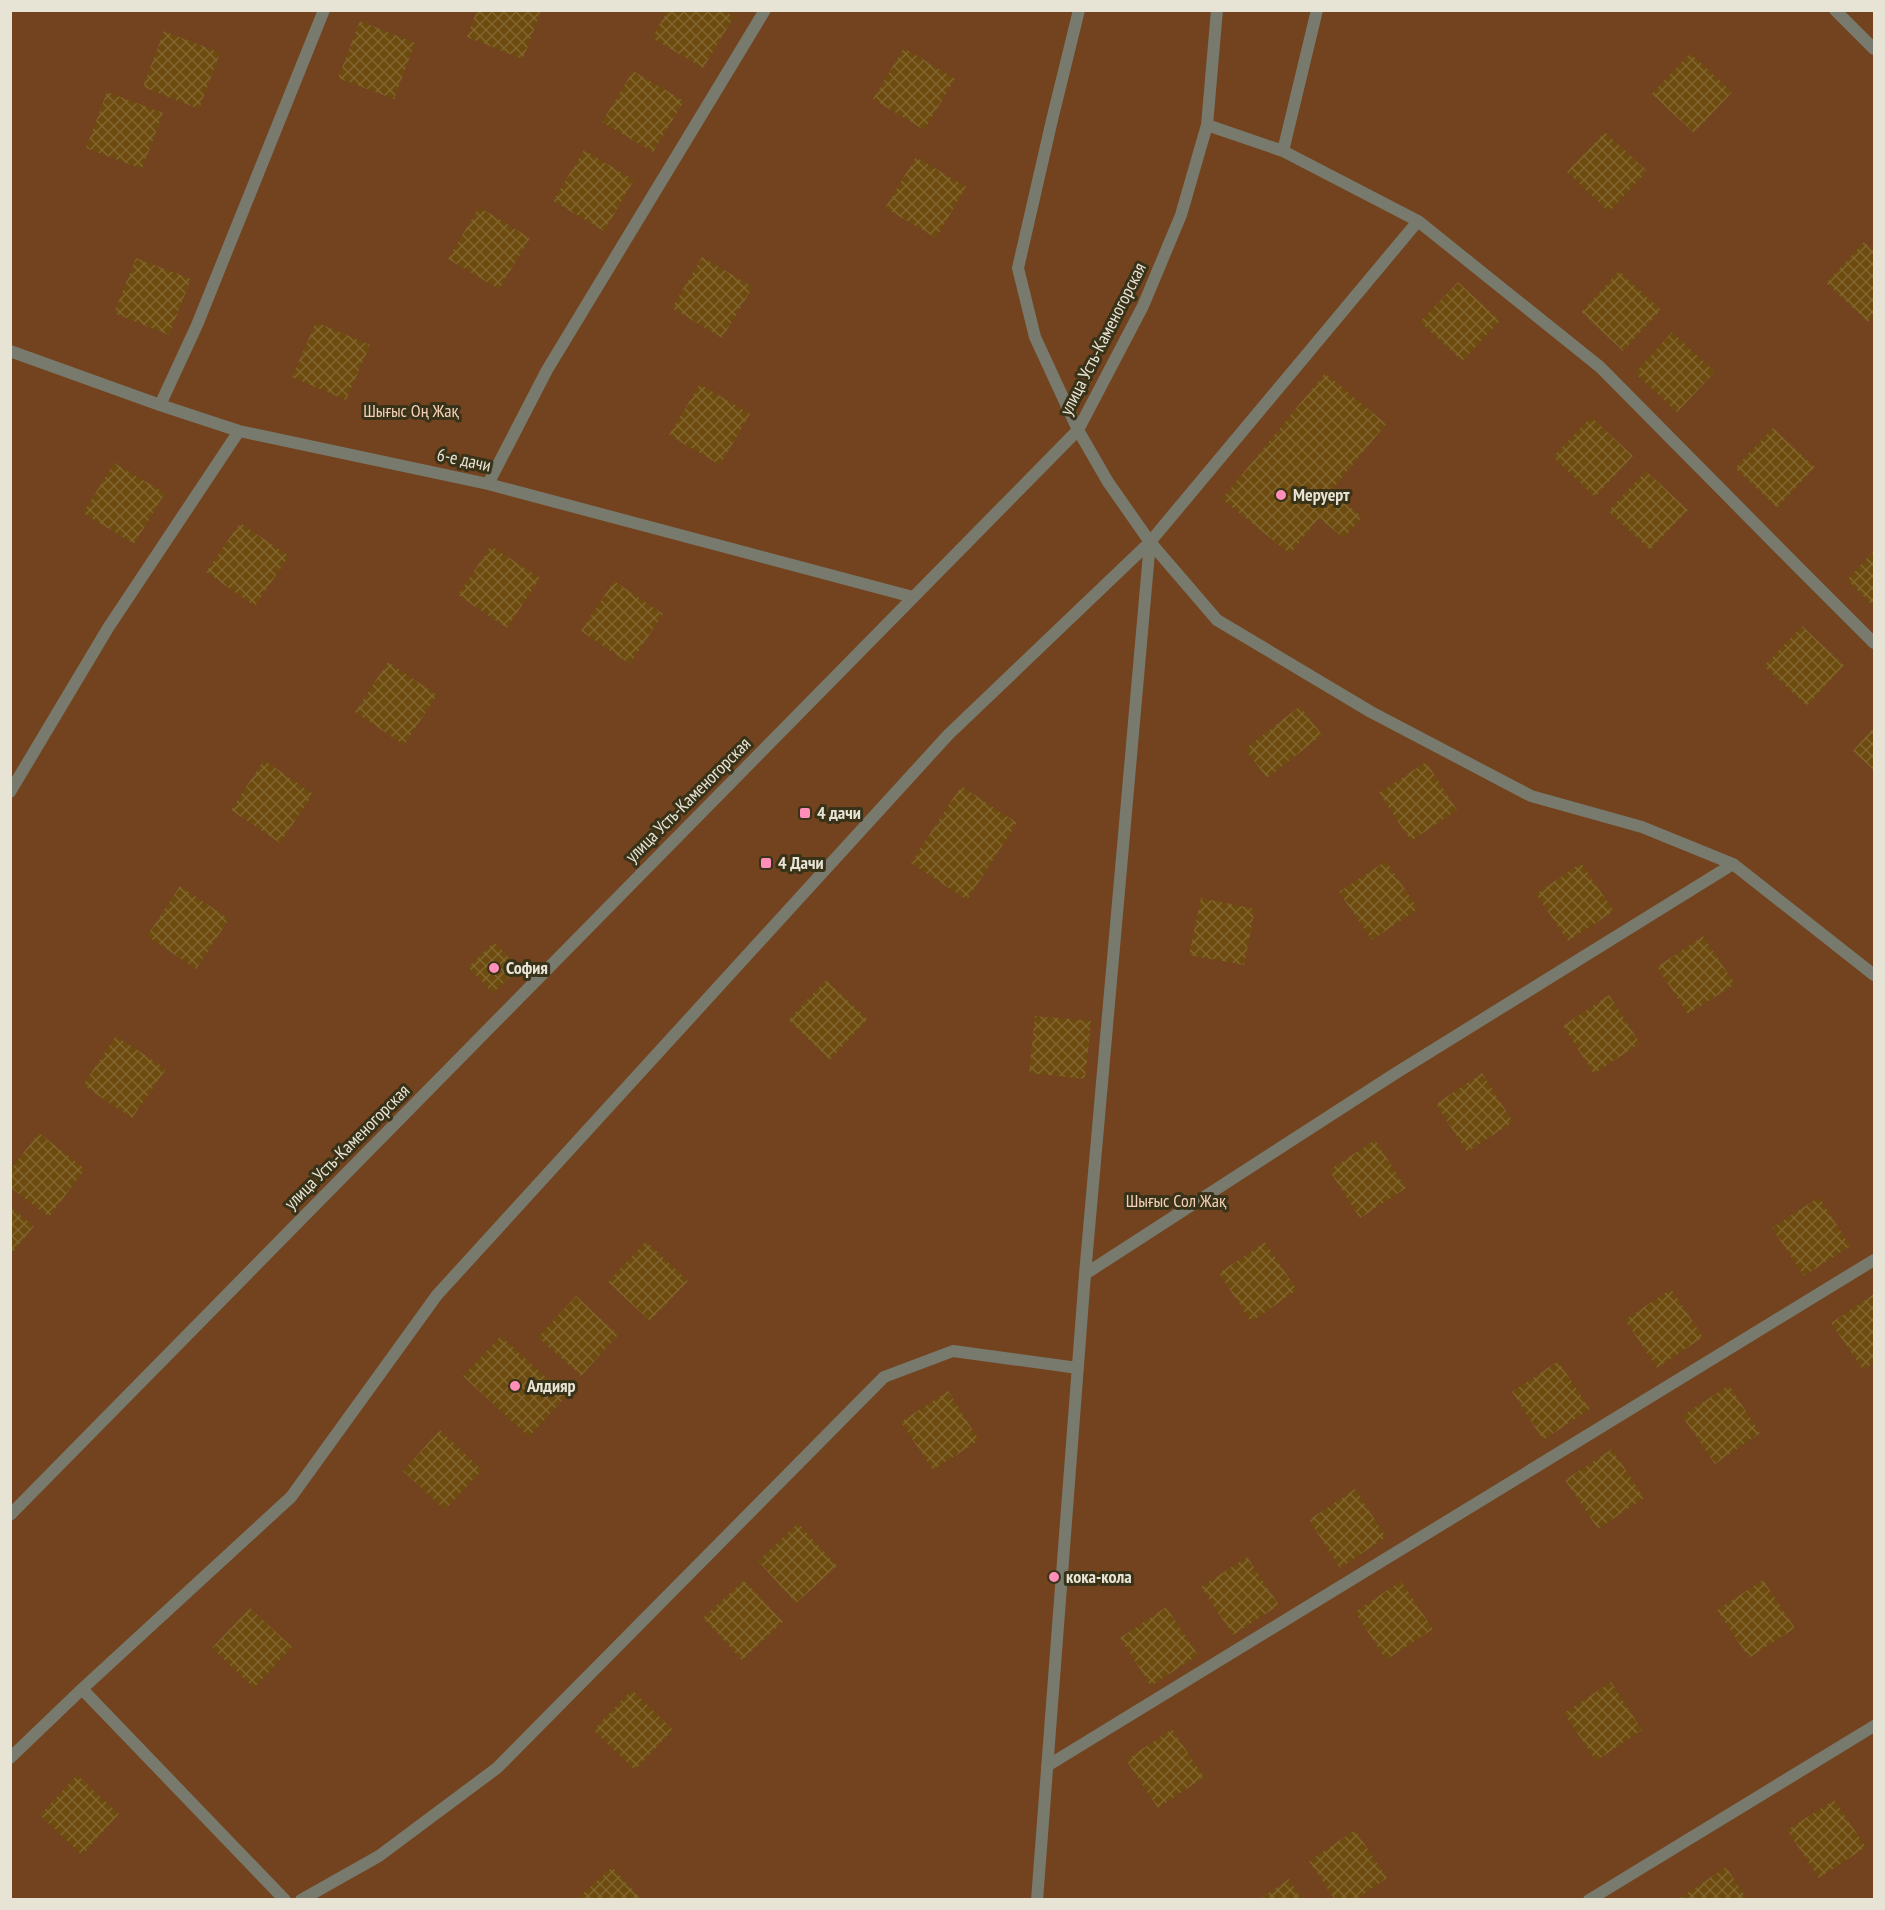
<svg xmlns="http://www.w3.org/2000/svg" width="1885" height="1910" font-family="'PT Sans Narrow',sans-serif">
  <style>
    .green { fill: #72431e }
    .building { fill: url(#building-cross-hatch) }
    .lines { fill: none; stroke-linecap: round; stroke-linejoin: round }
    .service { stroke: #777a6d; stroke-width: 12 }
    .minor { stroke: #777a6d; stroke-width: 12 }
    .tertiary { stroke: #777a6d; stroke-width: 12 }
    .poi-dot { fill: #ff8eb9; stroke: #383219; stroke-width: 2 }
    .labels { text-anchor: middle; stroke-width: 6; stroke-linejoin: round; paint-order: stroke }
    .street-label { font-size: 18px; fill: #e8e4d5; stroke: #383219 }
    .park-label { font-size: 18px; fill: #f5d0b6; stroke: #383219 }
    .poi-label { font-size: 18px; font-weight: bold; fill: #e8e4d5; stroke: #383219; text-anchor: start }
  </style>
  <defs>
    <pattern id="building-cross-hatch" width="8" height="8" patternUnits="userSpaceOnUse" patternTransform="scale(1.5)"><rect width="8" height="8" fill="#6d4b0e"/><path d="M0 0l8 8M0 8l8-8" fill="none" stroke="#826530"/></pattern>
  </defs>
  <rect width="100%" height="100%" fill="#383219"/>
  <path class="green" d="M 11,11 L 1874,11 L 1874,1899 L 11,1900 Z"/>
  <path class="building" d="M 477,10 L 541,10 L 523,59 L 467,37 Z
    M 668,10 L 723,10 L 734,17 L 703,68 L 652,38 Z
    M 360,21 L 415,43 L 394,99 L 338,78 Z
    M 164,31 L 220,53 L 199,109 L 143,87 Z
    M 904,48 L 955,79 L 924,130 L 873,99 Z
    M 1690,53 L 1732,92 L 1694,133 L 1652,94 Z
    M 633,71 L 684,101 L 653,152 L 602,122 Z
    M 107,92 L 163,113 L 142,169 L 86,148 Z
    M 1605,132 L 1647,171 L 1609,212 L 1567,172 Z
    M 584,150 L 634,180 L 604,231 L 553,201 Z
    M 916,157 L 966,187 L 936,238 L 885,208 Z
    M 479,207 L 530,238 L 499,289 L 448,259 Z
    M 1864,242 L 1874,251 L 1874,315 L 1868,322 L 1826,283 Z
    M 702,257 L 753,287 L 722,338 L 672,308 Z
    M 136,258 L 191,279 L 169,335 L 114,313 Z
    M 1619,271 L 1661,310 L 1623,351 L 1581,312 Z
    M 1458,282 L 1500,321 L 1462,361 L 1420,322 Z
    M 316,322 L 370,345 L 346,400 L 292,377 Z
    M 1672,332 L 1715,372 L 1677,412 L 1635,373 Z
    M 1325,373 L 1386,424 L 1331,491 L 1362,517 L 1344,538 L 1319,518 L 1290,554 L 1222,499 Z
    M 700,384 L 750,414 L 720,465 L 669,435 Z
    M 1591,417 L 1633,456 L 1595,497 L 1553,457 Z
    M 1773,428 L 1815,467 L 1777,508 L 1735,468 Z
    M 114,463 L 165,493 L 134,544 L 83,513 Z
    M 1646,471 L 1688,510 L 1650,550 L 1608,511 Z
    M 240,523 L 289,556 L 255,606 L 206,572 Z
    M 491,546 L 540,578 L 507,628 L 458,595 Z
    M 1874,551 L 1874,607 L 1847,580 Z
    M 614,581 L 663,614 L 630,664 L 581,631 Z
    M 1802,626 L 1844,665 L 1807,706 L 1764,666 Z
    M 388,662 L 437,695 L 404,745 L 355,712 Z
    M 1300,706 L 1322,735 L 1267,778 L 1245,749 Z
    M 1874,727 L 1874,770 L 1853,751 Z
    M 264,760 L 313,794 L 280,843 L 231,810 Z
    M 1426,762 L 1457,810 L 1411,841 L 1379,793 Z
    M 961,786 L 1017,823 L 967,900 L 911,863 Z
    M 1386,861 L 1418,909 L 1372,940 L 1339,892 Z
    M 1581,863 L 1614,911 L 1568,941 L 1536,894 Z
    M 180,886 L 229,919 L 196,969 L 147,936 Z
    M 1201,898 L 1255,909 L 1244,965 L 1189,955 Z
    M 1703,936 L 1735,984 L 1688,1014 L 1657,967 Z
    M 494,942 L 519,968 L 493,993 L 468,967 Z
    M 826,980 L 868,1019 L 830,1060 L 788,1020 Z
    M 1609,995 L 1640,1043 L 1594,1074 L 1563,1026 Z
    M 1035,1016 L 1091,1021 L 1085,1079 L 1029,1073 Z
    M 116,1036 L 166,1069 L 132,1118 L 83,1085 Z
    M 1482,1073 L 1513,1122 L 1467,1152 L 1436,1104 Z
    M 39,1133 L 85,1169 L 49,1217 L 10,1187 L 10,1170 Z
    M 1375,1140 L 1406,1188 L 1360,1218 L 1329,1170 Z
    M 1819,1197 L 1850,1246 L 1804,1276 L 1772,1228 Z
    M 10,1207 L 34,1226 L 10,1256 Z
    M 646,1241 L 688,1281 L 650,1321 L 608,1282 Z
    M 1265,1242 L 1297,1290 L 1251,1322 L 1219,1273 Z
    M 1671,1289 L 1703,1337 L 1657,1368 L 1625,1320 Z
    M 1874,1294 L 1874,1363 L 1863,1370 L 1831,1323 Z
    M 576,1296 L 618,1335 L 581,1376 L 538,1337 Z
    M 501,1336 L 566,1396 L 529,1437 L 463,1376 Z
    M 1558,1361 L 1590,1409 L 1543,1440 L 1512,1392 Z
    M 1729,1385 L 1760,1433 L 1715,1464 L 1682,1416 Z
    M 948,1391 L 979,1440 L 933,1470 L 901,1422 Z
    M 440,1430 L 482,1470 L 445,1510 L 403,1471 Z
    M 1612,1449 L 1644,1498 L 1598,1529 L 1565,1480 Z
    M 1355,1489 L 1386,1537 L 1340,1568 L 1309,1520 Z
    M 798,1523 L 837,1566 L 796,1603 L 758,1561 Z
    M 1247,1557 L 1279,1605 L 1233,1635 L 1201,1587 Z
    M 744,1580 L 783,1622 L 742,1660 L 703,1618 Z
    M 1763,1580 L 1795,1628 L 1749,1658 L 1717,1610 Z
    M 1401,1581 L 1433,1629 L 1386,1660 L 1355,1612 Z
    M 1166,1607 L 1198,1655 L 1151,1686 L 1120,1638 Z
    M 250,1608 L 292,1647 L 254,1688 L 212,1648 Z
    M 1611,1682 L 1642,1730 L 1596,1761 L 1564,1713 Z
    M 632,1690 L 673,1730 L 635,1770 L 593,1730 Z
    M 1172,1729 L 1204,1777 L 1158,1808 L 1126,1760 Z
    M 77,1775 L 119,1814 L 82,1855 L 40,1815 Z
    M 1834,1800 L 1866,1847 L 1819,1878 L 1787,1830 Z
    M 1355,1830 L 1387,1878 L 1355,1900 L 1335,1900 L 1309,1861 Z
    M 612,1867 L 642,1900 L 576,1900 Z
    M 1726,1867 L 1748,1900 L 1681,1900 L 1680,1898 Z
    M 1289,1879 L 1302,1900 L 1258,1900 Z"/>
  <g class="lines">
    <path class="service" d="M 10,351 L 160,405 L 239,431 L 488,484 L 913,597
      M 160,405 L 197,325 L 324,10
      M 1078,430 L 1035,337 L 1018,268 L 1052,120 L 1079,10
      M 488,484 L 547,370 L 765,10
      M 10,792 L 108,628 L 239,431"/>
    <path class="minor" d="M 1317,10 L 1283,151 L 1418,221 L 1600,367 L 1795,564 L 1874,643
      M 1835,10 L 1874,49
      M 1207,125 L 1283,151
      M 1078,430 L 1108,482 L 1150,542 L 1217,620 L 1371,712 L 1531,796 L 1642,827 L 1733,864 L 1874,975
      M 1085,1274 L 1396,1073 L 1733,864
      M 82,1689 L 285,1900
      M 10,1758 L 82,1689 L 291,1497 L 437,1295 L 948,735 L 1150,542 L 1418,221
      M 1047,1766 L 1874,1260
      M 301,1900 L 379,1856 L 497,1768 L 884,1377 L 953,1351 L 1078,1368
      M 1037,1900 L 1085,1274 L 1150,542
      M 1589,1900 L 1874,1726"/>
    <path class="tertiary" d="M 10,1515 L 1078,430 L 1143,306 L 1181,215 L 1207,125 L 1217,10"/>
  </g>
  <g class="poi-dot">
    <circle cx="1281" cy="495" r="6"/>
    <rect x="799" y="807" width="12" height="12" rx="3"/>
    <rect x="760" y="857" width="12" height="12" rx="3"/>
    <circle cx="494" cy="968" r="6"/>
    <circle cx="515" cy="1386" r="6"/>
    <circle cx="1054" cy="1577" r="6"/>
  </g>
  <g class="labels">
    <g class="street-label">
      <text transform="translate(1103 339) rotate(-63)" y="6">улица Усть-Каменогорская</text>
      <text transform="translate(464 460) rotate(12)" y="6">6-е дачи</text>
      <text transform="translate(688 800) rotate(-45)" y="6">улица Усть-Каменогорская</text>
      <text transform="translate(347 1147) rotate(-45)" y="6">улица Усть-Каменогорская</text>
    </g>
    <g class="park-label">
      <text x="411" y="417">Шығыс Оң Жақ</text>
      <text x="1176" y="1207">Шығыс Сол Жақ</text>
    </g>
    <g class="poi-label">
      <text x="1293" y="501">Меруерт</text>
      <text x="817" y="819">4 дачи</text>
      <text x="778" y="869">4 Дачи</text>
      <text x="506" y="974">София</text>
      <text x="527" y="1392">Алдияр</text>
      <text x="1066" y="1583">кока-кола</text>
    </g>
  </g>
  <rect width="1885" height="1910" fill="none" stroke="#e8e4d5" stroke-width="24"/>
</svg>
